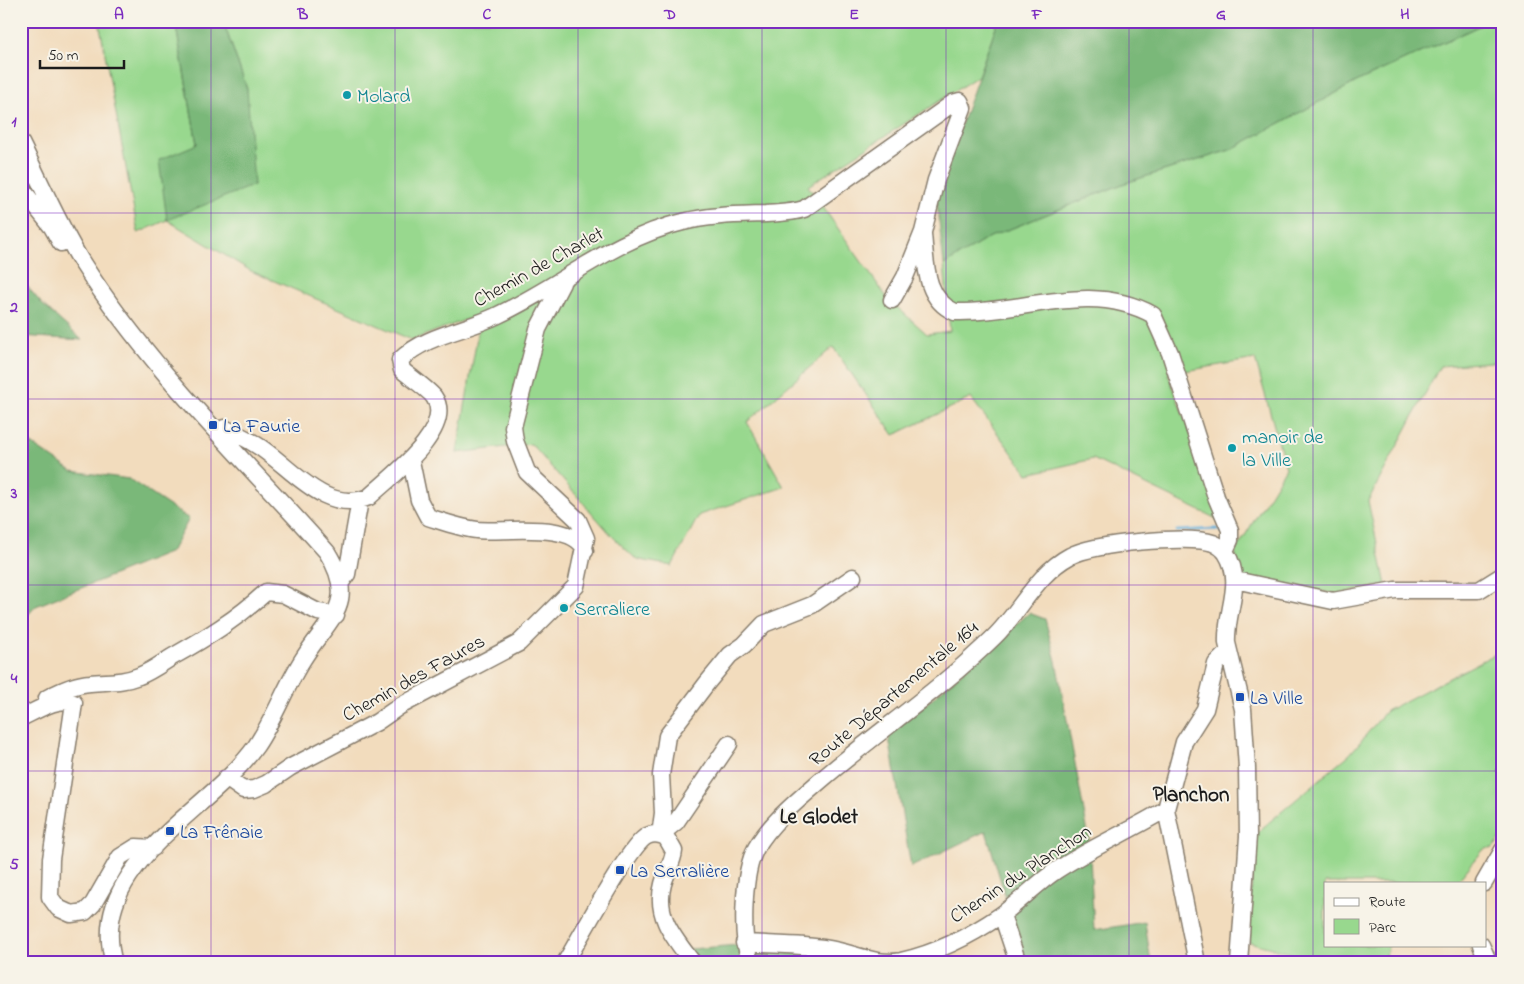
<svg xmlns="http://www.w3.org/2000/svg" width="1524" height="984" font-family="'Indie Flower',sans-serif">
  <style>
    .green { fill: #98d88e; stroke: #5a7a55 }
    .forest { fill: #7ab879; stroke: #4b6a4a }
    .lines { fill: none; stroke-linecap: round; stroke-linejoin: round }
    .stream { stroke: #61aeda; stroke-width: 3 }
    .minor-casing { stroke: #877c6c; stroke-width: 19 }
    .minor { stroke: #fff; stroke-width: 16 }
    .grid { fill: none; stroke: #7b2cbf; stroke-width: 1; stroke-opacity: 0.55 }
    .culture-dot { fill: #0f9aa8; stroke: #f7f3e8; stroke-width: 2 }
    .transit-dot { fill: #1a4fb4; stroke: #f7f3e8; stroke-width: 2 }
    .labels { text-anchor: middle; stroke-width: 4; stroke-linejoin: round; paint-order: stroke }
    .culture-label { font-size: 20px; fill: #0d838f; stroke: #f7f3e8; text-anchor: start }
    .street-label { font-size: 20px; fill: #1c1c1c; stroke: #f7f3e8 }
    .transit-label { font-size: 20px; fill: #164399; stroke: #f7f3e8; text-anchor: start }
    .neighbourhood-label { font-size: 21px; font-weight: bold; fill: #1c1c1c; stroke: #f7f3e8 }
    .neatline { fill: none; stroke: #7b2cbf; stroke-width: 2 }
    .grid-label { font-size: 16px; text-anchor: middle; font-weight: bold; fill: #7b2cbf }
  </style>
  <rect width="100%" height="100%" fill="#f7f3e8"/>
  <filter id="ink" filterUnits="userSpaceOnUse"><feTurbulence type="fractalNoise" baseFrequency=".02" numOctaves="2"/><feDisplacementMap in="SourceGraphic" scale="10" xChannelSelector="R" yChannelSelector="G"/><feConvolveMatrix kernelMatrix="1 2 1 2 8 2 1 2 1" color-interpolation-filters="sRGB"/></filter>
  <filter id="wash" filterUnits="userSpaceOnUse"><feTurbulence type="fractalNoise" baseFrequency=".0096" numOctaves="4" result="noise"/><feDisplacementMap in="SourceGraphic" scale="20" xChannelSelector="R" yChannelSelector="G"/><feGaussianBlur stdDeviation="1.12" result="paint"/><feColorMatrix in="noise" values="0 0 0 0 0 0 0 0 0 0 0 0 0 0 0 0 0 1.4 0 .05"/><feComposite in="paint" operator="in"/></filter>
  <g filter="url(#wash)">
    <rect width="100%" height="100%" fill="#f2dcbd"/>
    <path class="green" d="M 99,21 L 175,21 L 197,144 L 167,219 L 247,89 L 223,21 L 998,21 L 978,76 L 808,186 L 888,299 L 927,334 L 950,331 L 944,265 L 990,237 L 1125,183 L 1230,150 L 1360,80 L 1490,21 L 1503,21 L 1503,361 L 1440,366 L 1368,501 L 1386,585 L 1338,594 L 1242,578 L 1235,552 L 1286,468 L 1255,359 L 1168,374 L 1223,522 L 1093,459 L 1028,474 L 971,398 L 894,435 L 833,347 L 747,422 L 784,487 L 699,515 L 672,566 L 636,559 L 614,538 L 531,444 L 457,453 L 481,314 L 412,340 L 251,271 L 167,220 L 138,233 Z
      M 1503,650 L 1503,768 L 1499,772 L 1503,775 L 1503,836 L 1493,848 L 1484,849 L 1456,883 L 1325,883 L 1325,945 L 1388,945 L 1385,963 L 1308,963 L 1309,958 L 1249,942 L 1254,835 L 1350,754 L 1386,711 Z"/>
    <path class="forest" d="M 175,21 L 223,21 L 247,89 L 254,185 L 167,220 L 159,160 L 197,144 Z
      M 998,21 L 1490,21 L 1360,80 L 1230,150 L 1125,183 L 990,237 L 944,265 L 936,195 Z
      M 21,279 L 42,304 L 82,340 L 21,336 Z
      M 21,437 L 72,471 L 129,479 L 189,519 L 171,552 L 36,606 L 21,622 Z
      M 1029,613 L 1045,619 L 1056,661 L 1089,839 L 1094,930 L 1145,922 L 1151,963 L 1025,963 L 986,831 L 911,867 L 888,732 L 928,702 Z
      M 738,945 L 831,954 L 844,963 L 701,963 L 690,949 Z"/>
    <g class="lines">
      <path class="stream" d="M 1177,531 L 1217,529 L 1225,533"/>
    </g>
  </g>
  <g filter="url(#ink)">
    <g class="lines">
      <g class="minor-casing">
        <path id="minor" d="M 21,143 C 41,183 59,226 83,264 C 150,369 245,460 327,552 C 359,604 329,617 303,659 C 285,687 275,718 256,746 C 210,812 85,866 114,963
          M 21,188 L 52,227 L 61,243
          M 923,234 C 926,263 924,299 955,312 C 1021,314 1089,280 1153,315 L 1170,353 L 1216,497 L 1230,530 L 1230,540 L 1225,551
          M 217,431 L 224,428 C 234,433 246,438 255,444 C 289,464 324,516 369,497 C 389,478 456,429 434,397 C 430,391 409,376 402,370 L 400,360 C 425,335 465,331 496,316 C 559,287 614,238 683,222 C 709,215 738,215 766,214 C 778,213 792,213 804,209 L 953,103 L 960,101 L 963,108 L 936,180 L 923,232 L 905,277 L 892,300
          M 411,461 L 419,500 L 428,517 C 444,522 460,528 477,530 C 502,533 576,520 585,551
          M 1235,580 L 1333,601 L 1395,590 L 1479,590 L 1503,575
          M 342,581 L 347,574 L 360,500
          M 47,698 C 60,691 75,684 90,683 C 108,681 121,683 139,676 C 150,672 161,664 172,657 C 206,638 237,619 266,592 L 283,594 L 318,612 L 336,615
          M 21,718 C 36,711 58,696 74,703 L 51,859 L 50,897 L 58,908 L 71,914 L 85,912 L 93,904 L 120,857 L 136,847 L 153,848
          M 226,778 L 243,790 L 254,789 L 266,784 L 291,767 L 377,722 L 400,706 L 519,643 L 576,586 L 586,538 L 578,520 L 527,472 L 515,441 L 513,427 L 538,329 L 562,283
          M 660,835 L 663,813 L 661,775 L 667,736 L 707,683 L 730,655 L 744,645 L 764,624 L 812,605 L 853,577
          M 660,835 L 676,822 L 729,744
          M 1484,883 L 1503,850
          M 1002,915 L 1018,963
          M 744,943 C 775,945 808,944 839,951 C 859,956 880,965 901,961 C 936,953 972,935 1001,915 C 1021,901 1037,883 1057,870 C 1092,847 1130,831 1166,809
          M 1481,945 L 1489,963
          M 565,963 C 579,940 629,845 647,836 C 653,833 660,834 666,837 L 674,851 C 673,862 666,873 663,884 C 654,916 675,939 693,963
          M 751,963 C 740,938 743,872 756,848 C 771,822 797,801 820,781 C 877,732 940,690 994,637 C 1021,611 1036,574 1070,556 C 1093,543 1189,535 1213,543 C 1218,545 1223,549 1226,553 C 1245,583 1225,611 1227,643 L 1243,709 L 1247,768 L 1248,836 L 1239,963
          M 1197,963 L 1166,809 L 1184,742 L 1205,709 L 1216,664 L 1228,652"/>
      </g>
      <use href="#minor" class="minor"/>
    </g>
  </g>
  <path class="grid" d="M 211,21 L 211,963M 395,21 L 395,963M 578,21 L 578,963M 762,21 L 762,963M 946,21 L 946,963M 1129,21 L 1129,963M 1313,21 L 1313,963M 21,213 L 1503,213M 21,399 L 1503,399M 21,585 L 1503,585M 21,771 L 1503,771"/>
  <g class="culture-dot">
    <circle cx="347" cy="95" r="5"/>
    <circle cx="1232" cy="448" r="5"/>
    <circle cx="564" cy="608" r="5"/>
  </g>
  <g class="transit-dot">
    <rect x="208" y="420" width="10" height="10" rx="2.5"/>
    <rect x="1235" y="692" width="10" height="10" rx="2.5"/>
    <rect x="165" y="826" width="10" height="10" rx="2.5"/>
    <rect x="615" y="865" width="10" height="10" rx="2.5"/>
  </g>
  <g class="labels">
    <g class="culture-label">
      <text x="357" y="102">Molard</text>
      <text x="1242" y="443">manoir de<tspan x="1242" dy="23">la Ville</tspan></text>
      <text x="574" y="615">Serraliere</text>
    </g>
    <g class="street-label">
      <text transform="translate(538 266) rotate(-29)" y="7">Chemin de Charlet</text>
      <text transform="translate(413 677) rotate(-29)" y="7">Chemin des Faures</text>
      <text transform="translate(893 693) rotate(-40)" y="7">Route Départementale 164</text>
      <text transform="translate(1020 873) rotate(-33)" y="7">Chemin du Planchon</text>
    </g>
    <g class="transit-label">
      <text x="223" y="432">La Faurie</text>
      <text x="1250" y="704">La Ville</text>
      <text x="180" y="838">La Frênaie</text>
      <text x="630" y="877">La Serralière</text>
    </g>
    <g class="neighbourhood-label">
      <text x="1191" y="801">Planchon</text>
      <text x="819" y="823">Le Glodet</text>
    </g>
  </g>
  <rect width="1524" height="984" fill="none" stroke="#f7f3e8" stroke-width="55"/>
  <rect x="1324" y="882" width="162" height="65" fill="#f7f3e8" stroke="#9f9d96"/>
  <rect x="1334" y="898" width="25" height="8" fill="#ffffff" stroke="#9f9d96"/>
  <text x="1369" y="906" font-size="15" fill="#1c1c1c">Route</text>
  <rect x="1334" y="919" width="25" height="15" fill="#98d88e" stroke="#9f9d96"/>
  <text x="1369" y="932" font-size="15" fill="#1c1c1c">Parc</text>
  <path d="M40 60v8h84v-8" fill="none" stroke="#1c1c1c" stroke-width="2.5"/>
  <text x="48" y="60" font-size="15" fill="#1c1c1c" stroke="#f7f3e8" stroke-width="4" paint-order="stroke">50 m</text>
  <rect x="28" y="28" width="1468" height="928" class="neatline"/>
  <g class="grid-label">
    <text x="119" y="19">A</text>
    <text x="303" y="19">B</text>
    <text x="487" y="19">C</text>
    <text x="670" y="19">D</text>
    <text x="854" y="19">E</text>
    <text x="1037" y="19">F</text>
    <text x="1221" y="19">G</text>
    <text x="1405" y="19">H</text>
    <text x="14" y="126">1</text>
    <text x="14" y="312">2</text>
    <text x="14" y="498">3</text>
    <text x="14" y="683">4</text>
    <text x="14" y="869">5</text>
  </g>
</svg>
